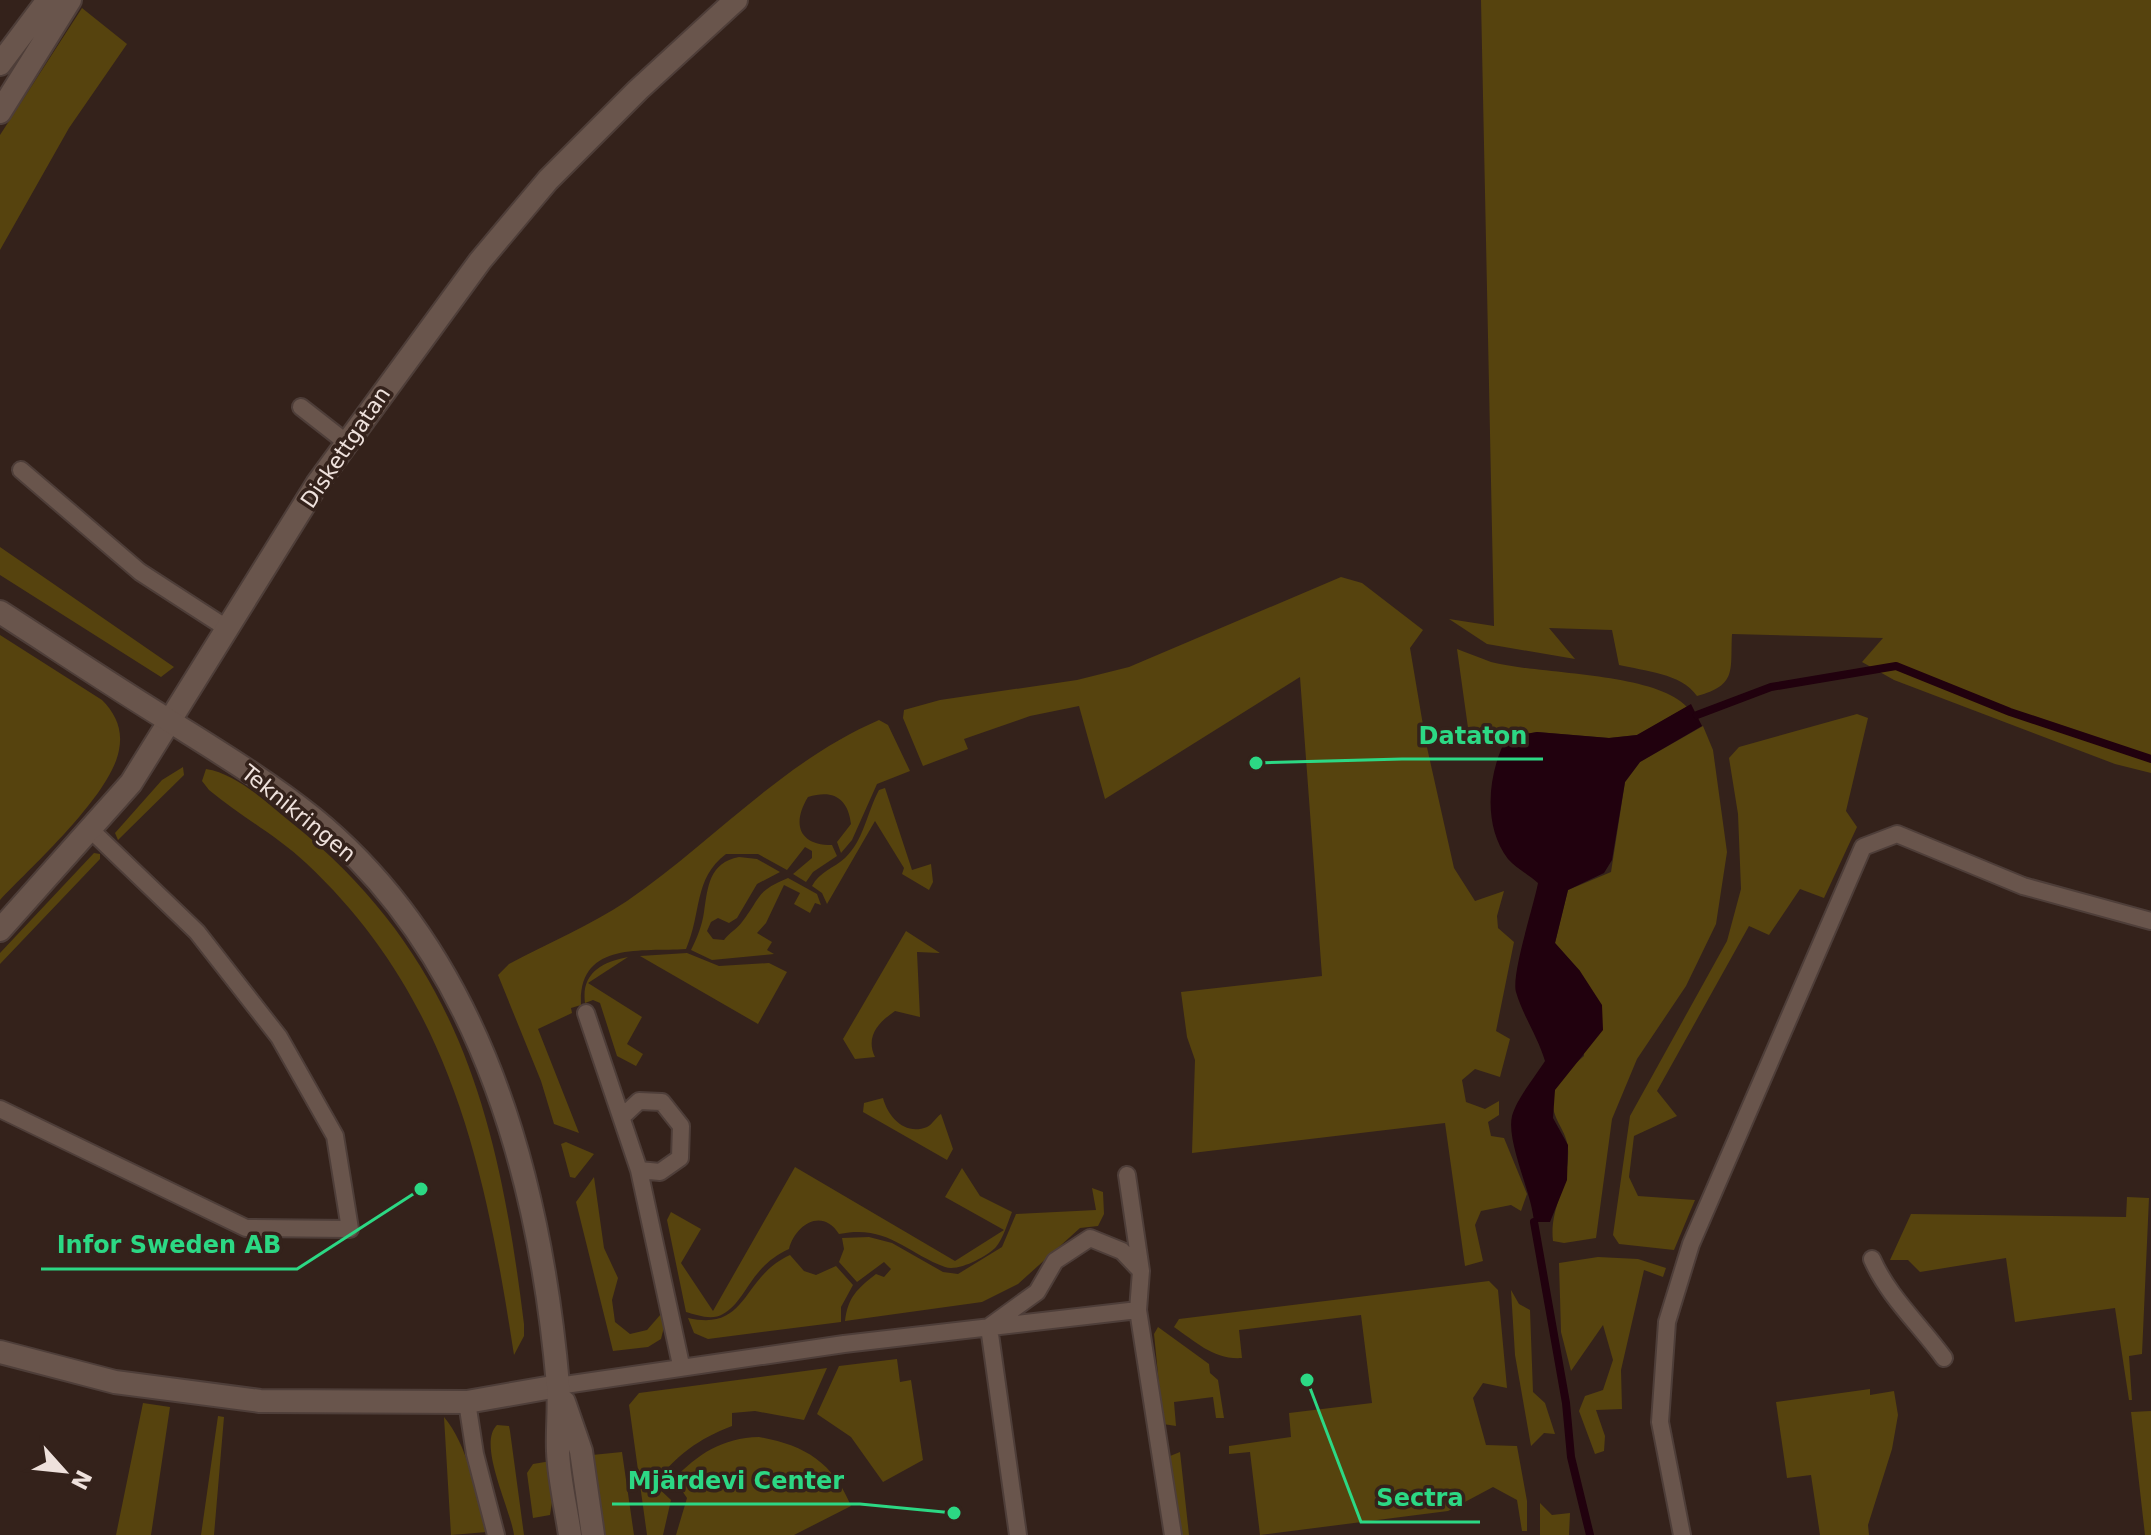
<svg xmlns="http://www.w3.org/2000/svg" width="2151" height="1535" font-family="'DejaVu Sans',sans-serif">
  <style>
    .green { fill: #56430e }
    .water { fill: #21010e }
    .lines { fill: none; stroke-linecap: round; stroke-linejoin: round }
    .stream { stroke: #21010e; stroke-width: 8 }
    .service-casing { stroke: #4e3e39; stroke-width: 20 }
    .minor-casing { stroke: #4e3e39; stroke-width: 26 }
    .tertiary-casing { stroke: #4e3e39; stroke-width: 26 }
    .secondary-casing { stroke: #4e3e39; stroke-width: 26 }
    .service { stroke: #69554c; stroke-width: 16 }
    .minor { stroke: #69554c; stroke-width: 22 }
    .tertiary { stroke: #69554c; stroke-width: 22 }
    .secondary { stroke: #69554c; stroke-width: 22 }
    .labels { text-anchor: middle; stroke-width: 7; stroke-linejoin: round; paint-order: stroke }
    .street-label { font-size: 22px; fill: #eee1dc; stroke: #34221b }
    .leader { fill: none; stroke: #2cd884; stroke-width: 3 }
    .callout-dot { fill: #2cd884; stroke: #34221b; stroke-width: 3 }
    .callout-label { font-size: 24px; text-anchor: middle; font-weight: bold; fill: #2cd884; stroke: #34221b; stroke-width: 7; stroke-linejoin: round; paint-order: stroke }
  </style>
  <rect width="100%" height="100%" fill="#34221b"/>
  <path class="green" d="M 1481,0 L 2151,0 L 2151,773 L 2115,764 L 1894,680 L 1862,662 L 1883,638 L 1732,634 C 1730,670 1738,685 1697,696 C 1681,673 1644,671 1619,665 L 1612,630 L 1549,628 L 1575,659 L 1487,644 L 1449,619 L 1494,626 Z
    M 82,8 L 127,44 L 69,128 L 0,250 L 0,135 Z
    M 0,547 L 174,667 L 161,677 L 0,575 Z
    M 1341,577 L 1362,583 L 1423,630 L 1410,648 L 1426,743 L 1454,868 L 1475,901 L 1504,891 L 1497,916 L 1498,928 L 1514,942 L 1496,1031 L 1510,1039 L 1500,1077 L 1475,1069 L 1462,1080 L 1466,1102 L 1485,1109 L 1499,1101 L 1499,1115 L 1488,1122 L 1491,1136 L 1504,1138 L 1527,1194 L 1521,1211 L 1511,1205 L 1481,1211 L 1475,1225 L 1483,1261 L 1465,1266 L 1445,1123 L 1192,1153 L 1195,1060 L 1187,1037 L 1181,992 L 1322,976 L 1300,677 L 1105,799 L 1079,706 L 1030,716 L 964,739 L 968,749 L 923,766 L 903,718 L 904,710 L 940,700 L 1077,680 L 1129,667 Z
    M 0,635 L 102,700 C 116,714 123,730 119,750 C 111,795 32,866 0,900 Z
    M 1457,649 C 1468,653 1480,658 1491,662 C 1541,675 1654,672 1687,707 L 1637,735 L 1609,738 L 1537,732 L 1507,737 L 1469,735 Z
    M 1857,714 L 1868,718 L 1846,811 L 1857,827 L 1824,898 L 1800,889 L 1769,935 L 1749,926 L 1657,1091 L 1677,1116 L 1634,1136 L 1629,1177 L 1638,1196 L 1695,1200 L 1674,1250 L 1619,1244 L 1613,1235 L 1630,1116 L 1727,941 L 1741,889 L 1738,814 L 1729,758 L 1739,747 Z
    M 879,720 L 888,725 L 910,771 L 877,784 L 852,840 L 841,853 L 837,842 L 851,824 C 848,798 833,789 808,797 C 792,823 798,845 832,845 L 837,856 L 813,872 L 806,882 L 793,874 L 812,858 L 812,851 L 805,847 L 787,870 L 758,854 L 726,854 C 693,879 702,913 686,949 C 641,952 578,941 581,1005 L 571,1008 L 572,1013 L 538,1029 L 579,1133 L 554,1124 L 541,1081 L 498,975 L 509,964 C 548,943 591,925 627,901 C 713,842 782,762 879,720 Z
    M 1703,726 L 1713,750 L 1727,852 L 1716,924 L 1686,986 L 1637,1059 L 1612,1119 L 1596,1238 L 1564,1243 L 1553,1241 C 1549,1209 1570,1183 1568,1149 C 1567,1127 1546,1117 1555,1089 C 1560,1075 1574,1065 1584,1056 L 1580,971 L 1555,943 L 1568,890 L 1611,872 L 1625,782 L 1640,762 Z
    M 183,767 L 184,775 L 118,840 L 115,833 L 162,780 Z
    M 206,769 C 238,774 268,804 293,824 C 460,958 499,1122 524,1324 L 524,1336 L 514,1355 C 485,1167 451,999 306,863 C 276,835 240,816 209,790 L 202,781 Z
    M 885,788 L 912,870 L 931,864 L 933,882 L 929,890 L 902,874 L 904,868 L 875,821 L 827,904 L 822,893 L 812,886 C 819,872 834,868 845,858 C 864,840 867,812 879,790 Z
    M 94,853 L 100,854 L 100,859 L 0,964 L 0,953 Z
    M 739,857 L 757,859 L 780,872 L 757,884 L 737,918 L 729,923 L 718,918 L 711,922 L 707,931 L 713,939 L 724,940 C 729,933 737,929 742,922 C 762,896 755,892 788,878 L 817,894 L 821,905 L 815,903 L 810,913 L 794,904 L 800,893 L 784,885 L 766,923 L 757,933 L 772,942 L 767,950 L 774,954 L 712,960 L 691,950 C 697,938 702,926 704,912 C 708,886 709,863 739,857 Z
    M 906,931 L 940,953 L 917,952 L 920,1017 L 895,1011 C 879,1022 865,1036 875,1057 L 855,1059 L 843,1039 Z
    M 687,953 L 719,966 L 769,963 L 787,972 L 758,1024 L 640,956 Z
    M 628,957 L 588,983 L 642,1017 L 627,1044 L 643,1054 L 636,1066 L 617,1056 L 600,1003 L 593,1000 L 585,1003 C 581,973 602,962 628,957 Z
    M 883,1098 C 888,1117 905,1136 927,1127 C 933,1124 936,1117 941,1114 L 953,1149 L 947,1160 L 863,1112 L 864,1103 Z
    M 566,1142 L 594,1154 L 575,1178 L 570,1177 L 561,1144 Z
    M 795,1167 L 955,1261 L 1004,1230 L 945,1197 L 962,1168 L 980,1196 L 1012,1212 C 1008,1222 1003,1239 996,1247 C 986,1257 958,1272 945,1267 C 905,1252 887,1224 839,1234 C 822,1207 795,1225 789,1249 C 749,1267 747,1301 723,1314 C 712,1321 697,1315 686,1312 L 667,1220 L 671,1212 L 701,1229 L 681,1263 L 713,1311 Z
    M 594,1177 L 604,1248 L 618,1278 L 612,1300 L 615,1322 L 630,1334 L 647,1330 L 661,1314 L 664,1327 L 661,1339 L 648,1347 L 613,1351 L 576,1202 Z
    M 1092,1188 L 1103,1192 L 1104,1214 L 1098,1226 L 1080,1228 L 1018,1284 L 982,1302 L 845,1321 C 848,1297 857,1289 876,1274 L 884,1277 L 891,1269 L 884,1262 L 857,1282 L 839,1262 L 844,1249 L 842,1238 L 869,1237 L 892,1243 L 943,1272 L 958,1274 L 1002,1247 L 1016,1214 L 1096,1210 Z
    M 2127,1197 L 2149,1198 L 2142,1354 L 2129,1356 L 2132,1400 L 2129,1400 L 2115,1308 L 2015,1322 L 2006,1258 L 1920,1272 L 1908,1260 L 1890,1260 L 1911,1214 L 2126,1217 Z
    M 790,1255 L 804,1271 L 816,1275 L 836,1266 L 853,1285 L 841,1307 L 841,1322 L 708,1339 L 694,1333 L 688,1318 C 749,1332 741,1277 790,1255 Z
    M 1598,1257 L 1638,1259 L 1666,1268 L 1663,1277 L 1644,1270 L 1621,1370 L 1622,1409 L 1596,1410 L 1605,1436 L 1604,1451 L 1595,1454 L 1579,1411 L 1585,1396 L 1603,1390 L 1613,1360 L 1603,1325 L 1571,1371 L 1561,1332 L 1559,1263 Z
    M 1489,1281 L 1498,1290 L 1507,1388 L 1483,1383 L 1473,1398 L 1486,1445 L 1517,1446 L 1527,1501 L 1527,1531 L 1522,1531 L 1517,1500 L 1493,1487 L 1448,1511 L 1260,1535 L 1250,1452 L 1229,1454 L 1229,1446 L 1291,1437 L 1289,1413 L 1372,1403 L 1361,1315 L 1239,1330 L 1242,1358 C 1214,1360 1196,1342 1174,1327 L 1179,1319 Z
    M 1511,1290 L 1519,1304 L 1530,1310 L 1533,1392 L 1545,1403 L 1555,1434 L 1544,1433 L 1531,1446 L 1515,1355 Z
    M 1158,1327 L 1209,1364 L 1210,1373 L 1218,1380 L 1224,1418 L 1216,1418 L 1213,1397 L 1174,1402 L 1176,1426 L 1163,1424 L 1154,1334 Z
    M 897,1359 L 900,1382 L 911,1380 L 923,1460 L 883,1482 L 851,1437 L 817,1414 L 839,1366 Z
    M 827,1368 L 804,1420 L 755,1411 L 732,1413 L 732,1426 C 698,1439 677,1455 654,1484 L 671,1500 L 663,1535 L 647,1535 L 629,1405 L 639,1393 Z
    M 1870,1389 L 1870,1395 L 1894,1391 L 1898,1415 L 1892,1449 L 1868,1525 L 1869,1535 L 1820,1535 L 1811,1475 L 1787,1478 L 1776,1402 Z
    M 143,1403 L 170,1407 L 151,1535 L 116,1535 Z
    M 2151,1411 L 2151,1535 L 2145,1535 L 2131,1412 Z
    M 218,1416 L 224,1417 L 214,1535 L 201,1535 Z
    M 444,1417 C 469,1447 476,1495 487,1532 L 451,1535 Z
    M 497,1425 L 509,1426 L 510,1431 L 524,1535 L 514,1535 C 510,1507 477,1444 497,1425 Z
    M 759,1437 C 804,1445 833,1462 851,1506 L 794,1535 L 676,1535 L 687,1498 L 674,1479 C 698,1454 722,1438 759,1437 Z
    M 622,1452 L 634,1535 L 604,1535 L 592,1455 Z
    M 1180,1452 L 1189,1535 L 1180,1535 L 1170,1456 Z
    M 551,1461 L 554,1489 L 550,1515 L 533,1518 L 527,1473 L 533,1464 Z
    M 1540,1503 L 1552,1515 L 1570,1513 L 1569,1535 L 1540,1535 Z"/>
  <path class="water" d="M 1691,704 L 1702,726 L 1640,762 L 1625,782 L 1612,860 L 1604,873 L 1568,890 L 1555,943 L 1580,971 L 1602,1005 L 1603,1030 L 1555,1090 L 1553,1118 L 1568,1145 L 1567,1180 L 1550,1222 L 1534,1222 C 1532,1193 1506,1142 1512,1116 C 1517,1098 1535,1077 1545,1061 C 1538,1037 1523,1016 1516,992 C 1511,975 1534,905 1538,883 C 1529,875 1516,868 1508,859 C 1482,825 1488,772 1507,737 L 1537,732 L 1609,738 L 1637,735 Z"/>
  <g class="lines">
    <path class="stream" d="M 1697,715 L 1771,687 L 1896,666 L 2010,712 L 2151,759
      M 1534,1222 L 1566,1403 L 1571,1457 L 1590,1535"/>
    <g class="service-casing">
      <path id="service" d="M 301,407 L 347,443
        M 21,470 L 140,572 L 228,629
        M 586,1013 L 639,1170 L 681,1365
        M 0,1109 L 246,1228 L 350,1229 L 335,1136 L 279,1037 L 197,932 L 92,831
        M 623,1116 L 639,1101 L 662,1102 L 681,1126 L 680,1158 L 660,1172 L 639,1170
        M 1127,1175 L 1141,1271
        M 1872,1259 C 1888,1296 1920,1325 1944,1358
        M 990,1326 L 1037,1292 L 1055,1261 L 1090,1238 L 1122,1251 L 1141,1271 L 1138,1310 L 1173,1535
        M 989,1327 L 1018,1535
        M 558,1386 L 844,1344 L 1138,1310
        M 467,1402 L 475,1454 L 496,1535
        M 1682,1535 L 1660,1422 L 1667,1322 L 1691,1244 L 1863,847 L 1897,834 L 2023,886 L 2151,921"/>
    </g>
    <g class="minor-casing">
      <path id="minor" d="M 0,930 L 131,783 L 317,484 L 480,261 L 548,180 L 638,90 L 736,0
        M 0,1352 L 115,1382 L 260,1401 L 467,1402 L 558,1386"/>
    </g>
    <g class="tertiary-casing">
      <path id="tertiary" d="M 0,612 C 56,648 111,685 168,720 C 217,751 267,781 313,818 C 480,954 540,1178 558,1385 C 560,1407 557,1429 558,1451 C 559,1479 566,1507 570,1535
        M 564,1402 L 581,1451 L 593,1535"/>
    </g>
    <g class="secondary-casing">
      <path id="secondary" d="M 0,64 L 48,0
        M 0,112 L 70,0"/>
    </g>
    <use href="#service" class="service"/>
    <use href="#minor" class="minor"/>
    <use href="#tertiary" class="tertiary"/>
    <use href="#secondary" class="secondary"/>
  </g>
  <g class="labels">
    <g class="street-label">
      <text transform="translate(345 447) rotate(-56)" y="8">Diskettgatan</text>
      <text transform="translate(299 813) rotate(39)" y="8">Teknikringen</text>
    </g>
  </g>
  <path class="leader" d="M1256 763L1402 759H1543M421 1189L297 1269H41M954 1513L860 1504H612M1307 1380L1361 1522H1480"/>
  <g class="callout-dot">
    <circle cx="1256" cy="763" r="8"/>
    <circle cx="421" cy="1189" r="8"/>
    <circle cx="954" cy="1513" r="8"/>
    <circle cx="1307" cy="1380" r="8"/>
  </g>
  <g class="callout-label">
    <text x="1473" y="744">Dataton</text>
    <text x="169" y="1253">Infor Sweden AB</text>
    <text x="736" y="1489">Mjärdevi Center</text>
    <text x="1420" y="1506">Sectra</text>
  </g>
  <g transform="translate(64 1471) rotate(117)" stroke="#34221b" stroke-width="6" paint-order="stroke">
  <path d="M0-6L14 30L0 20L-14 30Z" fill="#eee1dc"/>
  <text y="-12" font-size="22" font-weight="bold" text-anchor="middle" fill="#eee1dc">N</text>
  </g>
</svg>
